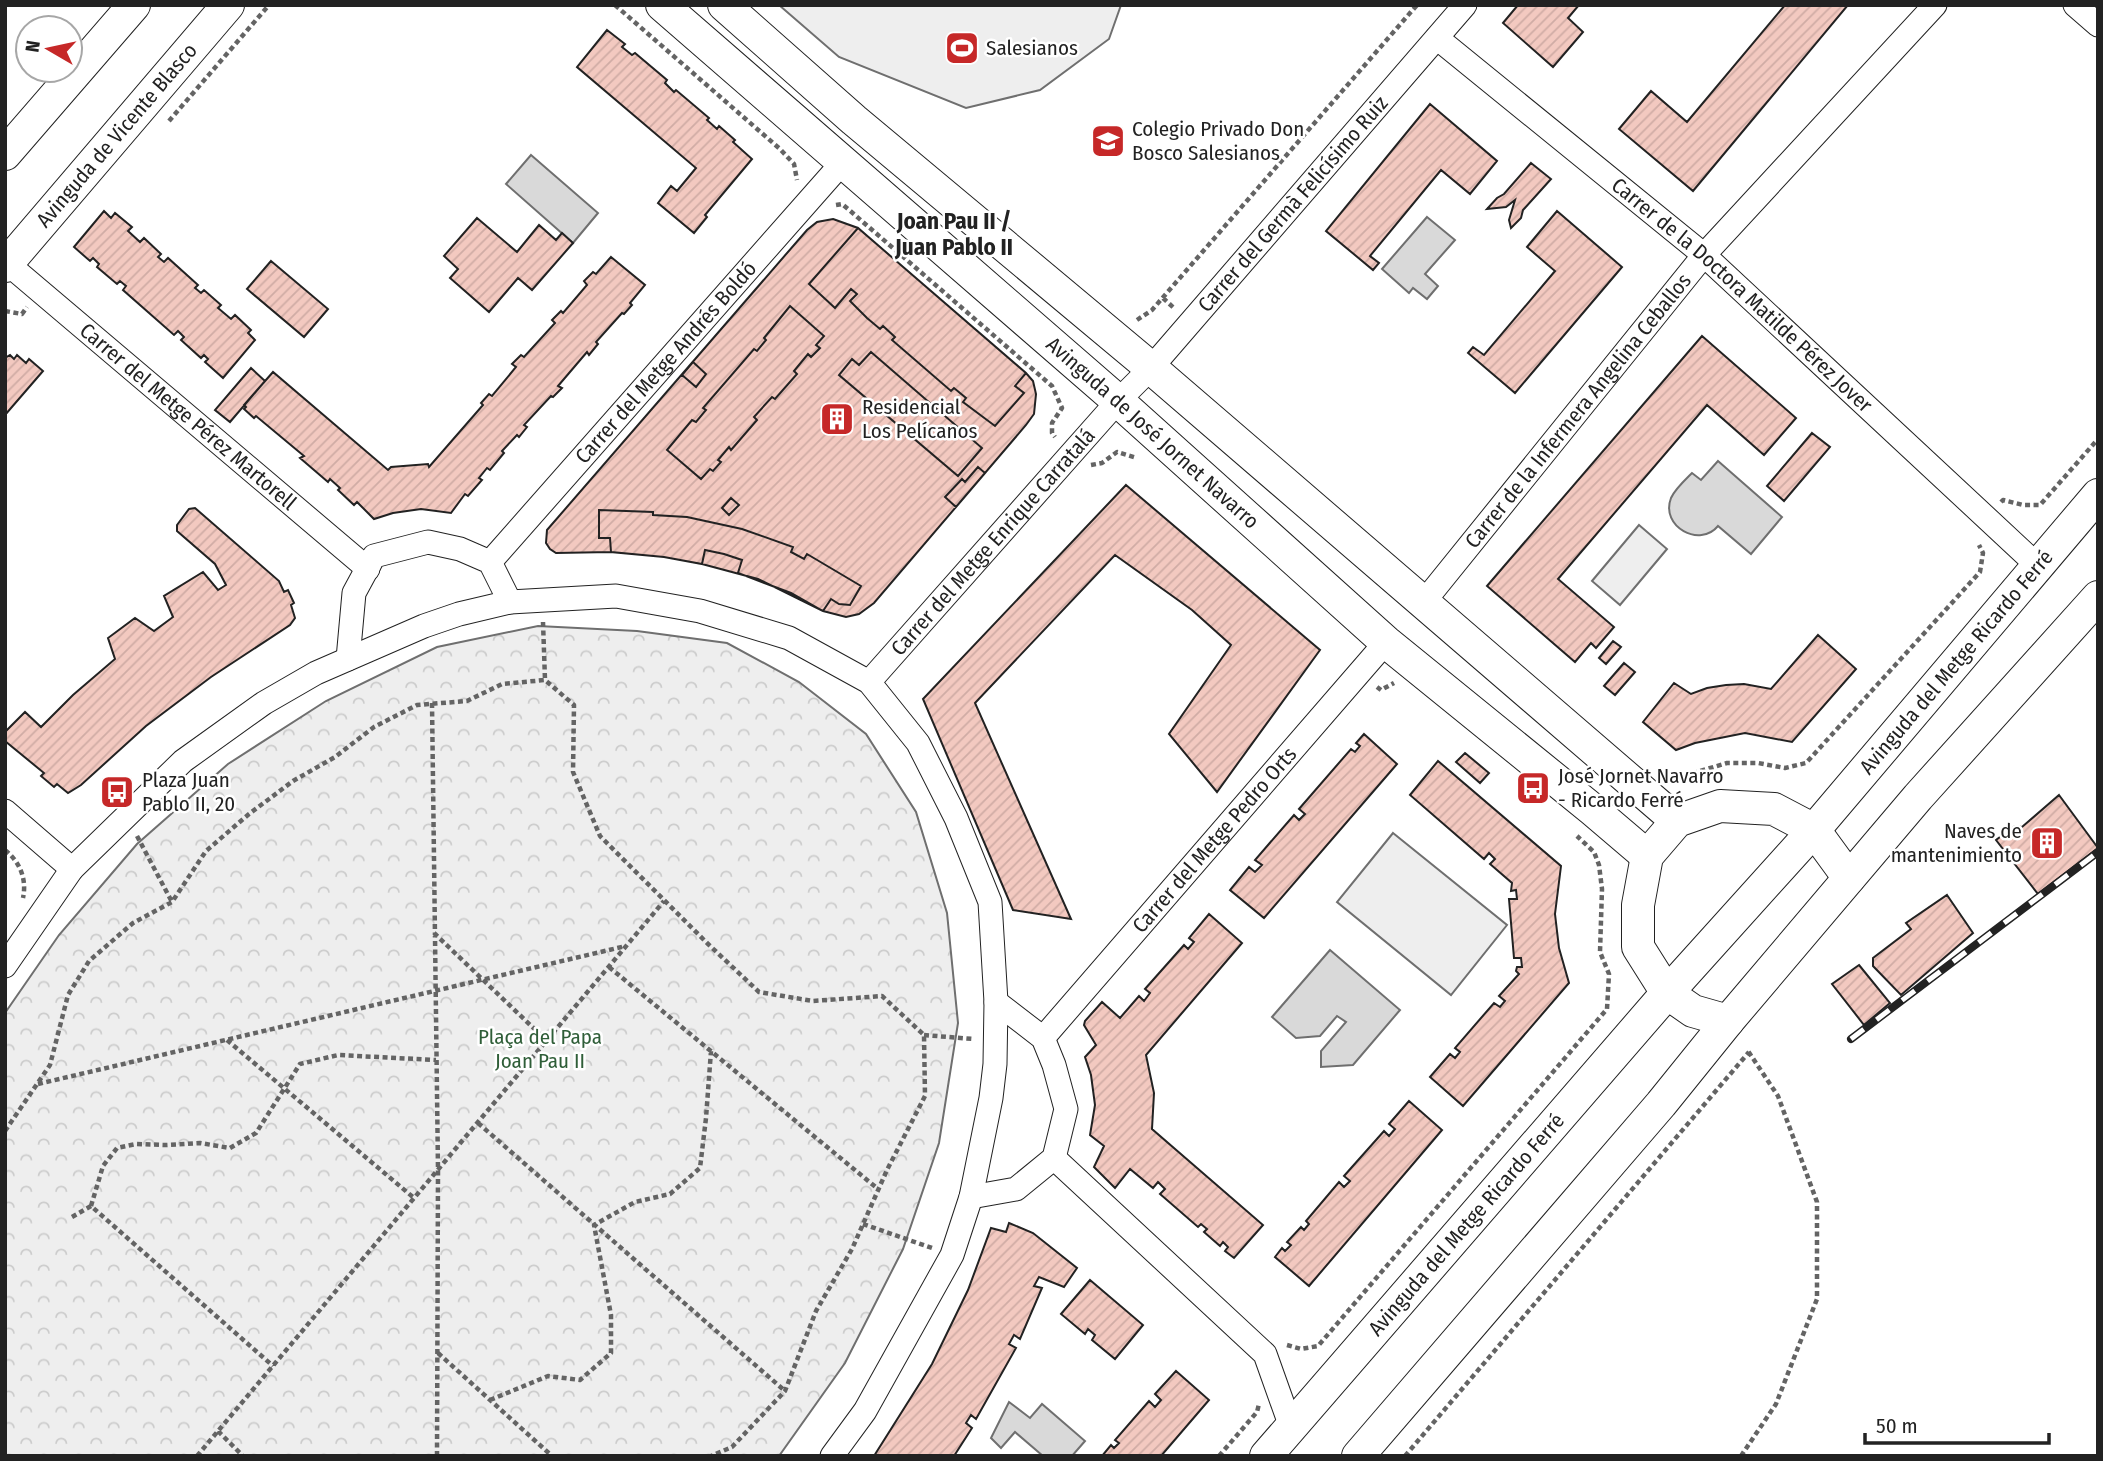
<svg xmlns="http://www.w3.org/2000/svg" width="2103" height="1461" font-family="'Fira Sans Condensed',sans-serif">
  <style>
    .park { fill: url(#park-crowns); stroke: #6f6f6f; stroke-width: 2 }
    .pitch { fill: #eee; stroke: #6f6f6f; stroke-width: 2 }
    .water { fill: #d9d9d9; stroke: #6f6f6f; stroke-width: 2 }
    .building { fill: url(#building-hatch); stroke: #222; stroke-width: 2 }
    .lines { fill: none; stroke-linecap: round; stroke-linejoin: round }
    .street-casing { stroke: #222; stroke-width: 25 }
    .secondary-casing { stroke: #222; stroke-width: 34 }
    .path { stroke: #646464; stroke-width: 4.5; stroke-dasharray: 5 3.5; stroke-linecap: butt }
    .street { stroke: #fff; stroke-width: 23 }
    .secondary { stroke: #fff; stroke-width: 32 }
    .rail-casing { stroke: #222; stroke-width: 8 }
    .rail { stroke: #fff; stroke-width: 5; stroke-dasharray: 16; stroke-linecap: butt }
    .labels { text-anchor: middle; stroke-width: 5; stroke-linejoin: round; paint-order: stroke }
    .poi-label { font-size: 21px; fill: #222; stroke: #fff; text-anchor: start }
    .street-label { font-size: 21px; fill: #222; stroke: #fff }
    .park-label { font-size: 21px; fill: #2f5e38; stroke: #fff }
    .neighbourhood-label { font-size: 23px; font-weight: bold; fill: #222; stroke: #fff }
  </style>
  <defs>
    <pattern id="park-crowns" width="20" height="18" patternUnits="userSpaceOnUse" patternTransform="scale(1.75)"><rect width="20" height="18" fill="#eee"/><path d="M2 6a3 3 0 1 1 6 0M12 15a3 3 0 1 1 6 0" fill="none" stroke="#ccc"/></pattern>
    <pattern id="building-hatch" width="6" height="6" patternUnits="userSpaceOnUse" patternTransform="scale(1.75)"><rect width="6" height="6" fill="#f3c9c0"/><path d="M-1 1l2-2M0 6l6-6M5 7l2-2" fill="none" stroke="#d0aca5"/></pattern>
  </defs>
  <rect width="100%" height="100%" fill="#fff"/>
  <path class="park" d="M 538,626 L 637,631 L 727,643 L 799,682 L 866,734 L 916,812 L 947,913 L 958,1023 L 939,1143 L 903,1249 L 845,1363 L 779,1456 L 5,1456 L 5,1013 L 59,935 L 137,844 L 228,764 L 326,701 L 437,647 Z"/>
  <path class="pitch" d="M 779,5 L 1121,5 L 1109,39 L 1040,90 L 966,108 L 839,57 Z
    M 1639,525 L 1667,549 L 1620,605 L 1592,581 Z
    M 1393,833 L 1507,925 L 1451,995 L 1337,902 Z"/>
  <path class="water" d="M 531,155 L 598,213 L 573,243 L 506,184 Z
    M 1427,217 L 1455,240 L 1425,274 L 1438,286 L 1427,299 L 1413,288 L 1409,293 L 1382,269 Z
    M 1718,461 L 1782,517 L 1751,554 L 1718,526 C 1700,548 1660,527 1671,498 C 1675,489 1685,480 1692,473 L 1701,480 Z
    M 1330,950 L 1400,1010 L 1353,1065 L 1321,1067 L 1321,1051 L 1346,1022 L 1337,1016 L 1320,1036 L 1296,1038 L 1272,1017 Z
    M 1009,1402 L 1030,1418 L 1042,1404 L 1085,1441 L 1072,1456 L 1043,1456 L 1015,1432 L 1001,1448 L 991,1438 Z"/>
  <path class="building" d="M 1518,5 L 1579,5 L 1568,18 L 1583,32 L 1553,67 L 1503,23 Z
    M 1785,5 L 1848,5 L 1693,191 L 1619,129 L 1651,91 L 1687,122 Z
    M 607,30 L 625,44 L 622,47 L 632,55 L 635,53 L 667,80 L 665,83 L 674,92 L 676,90 L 709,118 L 707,120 L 717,129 L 719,126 L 735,140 L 733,142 L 752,159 L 705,215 L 707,217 L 694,233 L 658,203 L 671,186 L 677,191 L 696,168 L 577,67 Z
    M 1430,104 L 1497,161 L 1470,194 L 1441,170 L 1370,256 L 1379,263 L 1373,270 L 1326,231 Z
    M 1531,163 L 1551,179 L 1523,210 L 1521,218 L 1511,228 L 1509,220 L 1515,200 L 1506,207 L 1487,209 L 1497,198 L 1504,194 Z
    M 104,211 L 111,218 L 115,213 L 132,227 L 128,231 L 140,242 L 144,238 L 161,254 L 158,257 L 164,262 L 168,258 L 198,285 L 195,288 L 201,293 L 204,290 L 221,305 L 218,308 L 231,319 L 235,315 L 251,330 L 248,333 L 255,340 L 223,378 L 205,362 L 208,359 L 204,355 L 201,358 L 181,340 L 184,337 L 178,331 L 174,335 L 123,290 L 126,286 L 120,281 L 117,284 L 97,267 L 99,264 L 93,258 L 90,261 L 74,247 Z
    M 1557,211 L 1622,267 L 1515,393 L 1468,353 L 1473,347 L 1484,355 L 1555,271 L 1527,247 Z
    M 477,218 L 517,252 L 539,225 L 556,240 L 562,233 L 573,243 L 532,290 L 518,278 L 489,312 L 450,278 L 458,269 L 444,256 Z
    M 833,219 L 858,228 L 1026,373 L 1033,381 L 1036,394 L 1034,414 L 1026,425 L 874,603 L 859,614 L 846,617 L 823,611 L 758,579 L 702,564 L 664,557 L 611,552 L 556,553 L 550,549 L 546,543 L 547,530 L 807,230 L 817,222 Z
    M 858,228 L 1026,373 L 1015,386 L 1024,393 L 995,426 L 963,402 L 966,398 L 954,388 L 951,391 L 892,340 L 895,337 L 883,326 L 880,329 L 867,318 L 850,301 L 857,294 L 851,289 L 835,308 L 809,284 Z
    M 611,257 L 645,285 L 630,303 L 632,305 L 624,314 L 622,313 L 596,342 L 598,344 L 589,355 L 587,352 L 558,386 L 562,388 L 553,397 L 551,396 L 524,425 L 527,427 L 519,437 L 517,435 L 502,451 L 504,453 L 490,470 L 487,468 L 479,478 L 482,480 L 468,496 L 465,494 L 451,513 L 421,509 L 393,513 L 374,519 L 357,502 L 354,505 L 338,490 L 340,488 L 330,479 L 328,482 L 300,458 L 304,456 L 256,416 L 254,418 L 244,409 L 246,407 L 244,405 L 273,372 L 388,470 L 391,467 L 428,464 L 429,467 L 483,405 L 481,403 L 489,394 L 492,396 L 516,367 L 512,364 L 521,355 L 524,357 L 555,323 L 552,320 L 561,311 L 563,313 L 587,285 L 584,281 L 593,272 L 596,274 Z
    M 271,261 L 328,309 L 304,337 L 247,289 Z
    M 790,306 L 824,336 L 816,345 L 820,348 L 811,357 L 808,354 L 794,371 L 797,374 L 775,399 L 772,397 L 754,417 L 757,420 L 731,450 L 729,447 L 718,460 L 721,462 L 713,471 L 710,469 L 701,479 L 667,450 L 692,420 L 696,422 L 706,410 L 703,408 L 754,349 L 757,351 L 766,340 L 764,338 Z
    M 1702,336 L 1796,418 L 1764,455 L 1707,405 L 1558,579 L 1614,627 L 1596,648 L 1591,643 L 1575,662 L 1487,586 Z
    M 871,352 L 982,448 L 958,476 L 839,375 L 852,359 L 859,365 Z
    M 10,355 L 14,359 L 17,355 L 26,363 L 29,359 L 43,371 L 5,415 L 5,358 Z
    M 693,362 L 706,374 L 696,387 L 682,375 Z
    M 251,368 L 265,381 L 230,422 L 215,410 Z
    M 1812,433 L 1830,447 L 1784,501 L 1767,486 Z
    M 978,467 L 985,473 L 956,507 L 945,497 L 962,479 L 965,482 Z
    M 1126,485 L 1320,650 L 1217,792 L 1169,734 L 1231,645 L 1192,610 L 1115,555 L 975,703 L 1071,919 L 1013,910 L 923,699 Z
    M 731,498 L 739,505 L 729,515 L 722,508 Z
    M 195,508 L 279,581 L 284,592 L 288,590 L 294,603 L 291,605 L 295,618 L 290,625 L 211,677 L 146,726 L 81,785 L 68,793 L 57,784 L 54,787 L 41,776 L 44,773 L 5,741 L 5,732 L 25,712 L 41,727 L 73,695 L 115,659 L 108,638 L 135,618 L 154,631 L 173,617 L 164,596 L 203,572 L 218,590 L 226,585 L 215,564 L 177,531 L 177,525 L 189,509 Z
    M 599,510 L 653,512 L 653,515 L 687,517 L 742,529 L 793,547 L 791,552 L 804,559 L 807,554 L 861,586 L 850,605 L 839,604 L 831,599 L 823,611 L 791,593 L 738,573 L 742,560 L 724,554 L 705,550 L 702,564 L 664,557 L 611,552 L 610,538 L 599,538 Z
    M 1818,635 L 1856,669 L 1792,742 L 1745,733 L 1695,743 L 1676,750 L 1643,722 L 1674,683 L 1691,694 L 1707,688 L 1726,685 L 1744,684 L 1771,689 Z
    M 1613,641 L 1621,647 L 1606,664 L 1599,658 Z
    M 1624,663 L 1635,672 L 1615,695 L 1604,686 Z
    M 1364,734 L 1397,764 L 1264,918 L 1230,890 L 1249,867 L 1255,872 L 1262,865 L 1255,860 L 1294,815 L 1299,820 L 1305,814 L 1299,809 L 1351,749 L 1355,752 L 1360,746 L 1356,743 Z
    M 1465,753 L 1489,773 L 1480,783 L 1456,762 Z
    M 1438,761 L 1561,866 L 1555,914 L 1559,948 L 1569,983 L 1463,1106 L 1430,1077 L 1450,1054 L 1455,1058 L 1460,1052 L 1455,1048 L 1494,1003 L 1500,1007 L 1505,1001 L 1499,996 L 1519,974 L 1516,971 L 1517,967 L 1522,967 L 1521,958 L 1514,958 L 1509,899 L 1517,899 L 1516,890 L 1511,891 L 1512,883 L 1490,864 L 1495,859 L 1489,853 L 1484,859 L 1410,795 Z
    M 2059,795 L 2098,848 L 2038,894 L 1996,840 L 2015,826 L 2022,827 Z
    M 1947,895 L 1973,933 L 1901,995 L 1873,966 L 1873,958 L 1911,929 L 1906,923 Z
    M 1209,914 L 1242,943 L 1146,1055 L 1154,1093 L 1152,1129 L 1263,1225 L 1234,1258 L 1225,1251 L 1228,1247 L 1223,1242 L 1220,1246 L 1204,1232 L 1207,1229 L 1201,1224 L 1198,1227 L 1160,1194 L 1165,1189 L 1158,1182 L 1153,1188 L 1130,1169 L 1115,1188 L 1094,1167 L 1104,1146 L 1090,1135 L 1095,1105 L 1091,1075 L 1085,1057 L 1096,1045 L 1084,1025 L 1085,1021 L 1102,1002 L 1120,1018 L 1139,996 L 1144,1001 L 1150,993 L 1145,989 L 1184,945 L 1188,949 L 1194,942 L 1189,938 Z
    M 1859,965 L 1890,1003 L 1864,1025 L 1832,984 Z
    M 1409,1101 L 1442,1130 L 1309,1286 L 1275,1257 L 1282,1248 L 1285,1251 L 1291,1245 L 1287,1242 L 1301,1227 L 1304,1230 L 1309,1224 L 1306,1221 L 1339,1182 L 1344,1187 L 1350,1181 L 1344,1176 L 1384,1131 L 1389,1136 L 1395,1129 L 1389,1124 Z
    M 1009,1223 L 1033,1233 L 1077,1268 L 1064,1287 L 1039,1277 L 1034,1286 L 1042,1288 L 1020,1339 L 1014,1335 L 1009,1344 L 1016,1348 L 976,1419 L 971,1415 L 966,1423 L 972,1428 L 954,1456 L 874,1456 L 932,1364 L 968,1290 L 991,1228 L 1006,1232 Z
    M 1090,1280 L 1143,1325 L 1115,1359 L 1092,1340 L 1095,1335 L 1088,1329 L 1085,1334 L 1061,1314 Z
    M 1176,1371 L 1209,1400 L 1161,1456 L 1102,1456 L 1111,1445 L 1114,1448 L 1119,1443 L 1115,1440 L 1149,1401 L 1155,1407 L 1161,1400 L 1155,1394 Z"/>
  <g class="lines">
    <g class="street-casing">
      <g id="street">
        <path d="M 2075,5 L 2098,25"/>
        <path id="s1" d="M 1437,38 L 1704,255 L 2037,565"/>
        <path id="s2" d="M 8,264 L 368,569"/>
        <path id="s3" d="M 490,562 L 842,163"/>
        <path id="s4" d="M 1423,603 L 1704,255 L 1935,5"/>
        <path d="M 348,659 L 354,593 L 374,556 L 428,542 L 460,549 L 490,562 L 510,602"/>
        <path id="s5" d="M 869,682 L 1118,401 L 1151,368 L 1465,5"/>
        <path d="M 5,811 L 72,869"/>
        <path d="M 5,966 L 72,869 L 183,761 L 264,703 L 316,673 L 424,626 L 459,614 L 510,602 L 616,596 L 700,611 L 789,638 L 869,682 L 918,743 L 956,818 L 990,902 L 996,1002 L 995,1064 L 991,1098 L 971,1197 L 952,1255 L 865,1411 L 832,1456"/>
        <path id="s6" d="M 1043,1038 L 1386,642"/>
        <path d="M 1054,1158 L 1265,1354 L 1291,1427"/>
        <path d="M 971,1197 L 1016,1189 L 1054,1158 L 1066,1109 L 1054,1065 L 1043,1038 L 996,1002"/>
      </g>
    </g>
    <g class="secondary-casing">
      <g id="secondary">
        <path id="s7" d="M 662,5 L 1118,401 L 1386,642 L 1593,810 L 1647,856"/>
        <path d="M 724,5 L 854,120 L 1151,368 L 1677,821"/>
        <path d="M 5,154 L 134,5"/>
        <path id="s8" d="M 5,266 L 228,5"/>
        <path d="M 1728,1021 L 1693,1011 L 1667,993 L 1638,947 L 1638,905 L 1647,856 L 1677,821 L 1720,806 L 1774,809 L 1814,830 L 1849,878"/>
        <path id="s9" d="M 1266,1456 L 1667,993 L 1814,830 L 2098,495"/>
        <path d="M 1358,1456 L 1661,1104 L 1728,1021 L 1918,797 L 2098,597"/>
      </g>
    </g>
    <path class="path" d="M 615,5 L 780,149 L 794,164 L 797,180
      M 169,121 L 269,5
      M 836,205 L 842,204 L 848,209 L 1052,386 L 1062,408 L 1052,423 L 1052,433 L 1055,437
      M 1163,298 L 1175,309
      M 5,311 L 22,314 L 27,307
      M 1137,320 L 1152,310 L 1417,5
      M 1091,465 L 1102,463 L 1117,452 L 1137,458
      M 2001,502 L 2003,500 L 2023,505 L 2040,505 L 2098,439
      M 543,622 L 545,680
      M 1377,687 L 1381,690 L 1394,683
      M 432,703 L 438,1170 L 437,1456
      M 1667,776 L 1690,774 L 1727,763 L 1758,763 L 1785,768 L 1806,763 L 1980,572 L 1983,553 L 1979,545
      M 137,836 L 172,902
      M 5,850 C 20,862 27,879 23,898
      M 434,933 L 547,1041
      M 609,967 L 878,1189
      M 924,1035 L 973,1039
      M 227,1040 L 414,1198
      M 38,1084 L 626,946
      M 478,1123 L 785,1391
      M 5,1131 L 50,1065 L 68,995 L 89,961 L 133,923 L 172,902 L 206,851 L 249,814 L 293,781 L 335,757 L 374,727 L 417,705 L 467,701 L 502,684 L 545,680 L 574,705 L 573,772 L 600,836 L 707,943 L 759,992 L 813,1001 L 882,996 L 924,1035 L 925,1096 L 887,1170 L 852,1249 L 816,1311 L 785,1391 L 732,1447 L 711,1456
      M 91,1206 L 103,1166 L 117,1148 L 136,1144 L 166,1145 L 200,1143 L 230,1148 L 256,1133 L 300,1064 L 338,1055 L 436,1060
      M 72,1217 L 91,1206 L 273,1366
      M 863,1224 L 932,1248
      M 1287,1345 L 1301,1349 L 1318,1346 L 1607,1009 L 1609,974 L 1600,952 L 1602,889 L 1599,865 L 1594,852 L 1577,836
      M 438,1353 L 552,1456
      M 490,1400 L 548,1376 L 580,1380 L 611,1353 L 611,1315 L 594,1225 L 635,1202 L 670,1194 L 700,1168 L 706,1118 L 711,1051
      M 218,1431 L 243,1456
      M 197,1456 L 664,901
      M 1219,1456 L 1257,1412 L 1259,1404
      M 1405,1456 L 1749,1052
      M 1741,1456 L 1776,1404 L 1817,1299 L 1817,1202 L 1778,1096 L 1748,1051"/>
    <use href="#street" class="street"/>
    <use href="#secondary" class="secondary"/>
    <g class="rail-casing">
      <path id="rail" d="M 1851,1039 L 2098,852"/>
    </g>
    <use href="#rail" class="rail"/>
  </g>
  <defs>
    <g id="stadium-square" transform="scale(1.75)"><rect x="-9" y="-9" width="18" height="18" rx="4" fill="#c62828" stroke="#fff"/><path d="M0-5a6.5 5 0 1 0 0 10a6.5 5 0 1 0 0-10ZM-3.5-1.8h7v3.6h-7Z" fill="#fff"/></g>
    <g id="school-square" transform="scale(1.75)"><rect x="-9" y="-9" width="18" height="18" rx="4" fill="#c62828" stroke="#fff"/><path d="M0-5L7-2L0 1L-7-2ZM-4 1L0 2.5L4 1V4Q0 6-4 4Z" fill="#fff"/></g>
    <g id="building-square" transform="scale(1.75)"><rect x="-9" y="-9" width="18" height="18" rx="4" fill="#c62828" stroke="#fff"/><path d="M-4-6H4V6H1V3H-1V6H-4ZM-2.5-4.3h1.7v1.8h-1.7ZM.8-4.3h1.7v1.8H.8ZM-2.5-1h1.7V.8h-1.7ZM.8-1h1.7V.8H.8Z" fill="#fff"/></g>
    <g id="bus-square" transform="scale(1.75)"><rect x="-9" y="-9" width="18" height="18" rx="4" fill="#c62828" stroke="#fff"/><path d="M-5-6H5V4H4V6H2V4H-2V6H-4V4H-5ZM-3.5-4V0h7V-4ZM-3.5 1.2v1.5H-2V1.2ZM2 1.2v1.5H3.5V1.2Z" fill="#fff"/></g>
  </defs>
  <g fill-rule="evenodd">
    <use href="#stadium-square" x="962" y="48"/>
    <use href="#school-square" x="1108" y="141"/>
    <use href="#building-square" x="837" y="419"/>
    <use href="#bus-square" x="1533" y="788"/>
    <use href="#bus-square" x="117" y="792"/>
    <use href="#building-square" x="2047" y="843"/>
  </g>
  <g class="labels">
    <g class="poi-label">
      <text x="986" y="55">Salesianos</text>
      <text x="1132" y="136">Colegio Privado Don<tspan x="1132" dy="24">Bosco Salesianos</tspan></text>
      <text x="862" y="414">Residencial<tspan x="862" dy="24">Los Pelícanos</tspan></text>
      <text x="1558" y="783">José Jornet Navarro<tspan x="1558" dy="24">- Ricardo Ferré</tspan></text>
      <text x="142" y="787">Plaza Juan<tspan x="142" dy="24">Pablo II, 20</tspan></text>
      <text x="2022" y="838" text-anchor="end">Naves de<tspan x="2022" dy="24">mantenimiento</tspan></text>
    </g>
    <g class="street-label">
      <text dy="7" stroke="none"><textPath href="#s8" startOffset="172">Avinguda de Vicente Blasco</textPath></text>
      <text dy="7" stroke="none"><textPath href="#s5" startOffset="639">Carrer del Germà Felicísimo Ruiz</textPath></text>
      <text dy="7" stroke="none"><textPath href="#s1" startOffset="399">Carrer de la Doctora Matilde Pérez Jover</textPath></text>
      <text dy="7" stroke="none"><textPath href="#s3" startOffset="266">Carrer del Metge Andrés Boldó</textPath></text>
      <text dy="7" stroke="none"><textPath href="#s4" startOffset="247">Carrer de la Infermera Angelina Ceballos</textPath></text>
      <text dy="7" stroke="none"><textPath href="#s2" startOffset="236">Carrer del Metge Pérez Martorell</textPath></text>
      <text dy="7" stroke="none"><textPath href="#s7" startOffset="651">Avinguda de José Jornet Navarro</textPath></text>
      <text dy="7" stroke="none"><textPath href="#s5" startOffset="187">Carrer del Metge Enrique Carratalá</textPath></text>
      <text dy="7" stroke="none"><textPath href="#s9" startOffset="1052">Avinguda del Metge Ricardo Ferré</textPath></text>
      <text dy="7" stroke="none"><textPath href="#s6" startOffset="262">Carrer del Metge Pedro Orts</textPath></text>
      <text dy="7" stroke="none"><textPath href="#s9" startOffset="306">Avinguda del Metge Ricardo Ferré</textPath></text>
    </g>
    <g class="park-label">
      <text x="540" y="1044">Plaça del Papa<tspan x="540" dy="24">Joan Pau II</tspan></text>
    </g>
    <g class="neighbourhood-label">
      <text x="954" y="229">Joan Pau II /<tspan x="954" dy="26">Juan Pablo II</tspan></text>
    </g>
  </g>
  <rect width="2103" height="1461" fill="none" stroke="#222222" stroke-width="14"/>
  <g transform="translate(49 49) rotate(279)"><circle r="33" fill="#ffffff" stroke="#a7a7a7" stroke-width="2"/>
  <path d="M0-5L12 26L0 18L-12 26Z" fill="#c62828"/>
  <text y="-10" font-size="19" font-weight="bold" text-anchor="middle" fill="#222222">N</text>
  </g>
  <path d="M1865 1433v10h184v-10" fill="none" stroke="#222222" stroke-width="3.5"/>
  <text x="1876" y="1433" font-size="21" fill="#222222" stroke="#ffffff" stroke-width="5" paint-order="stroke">50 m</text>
</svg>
